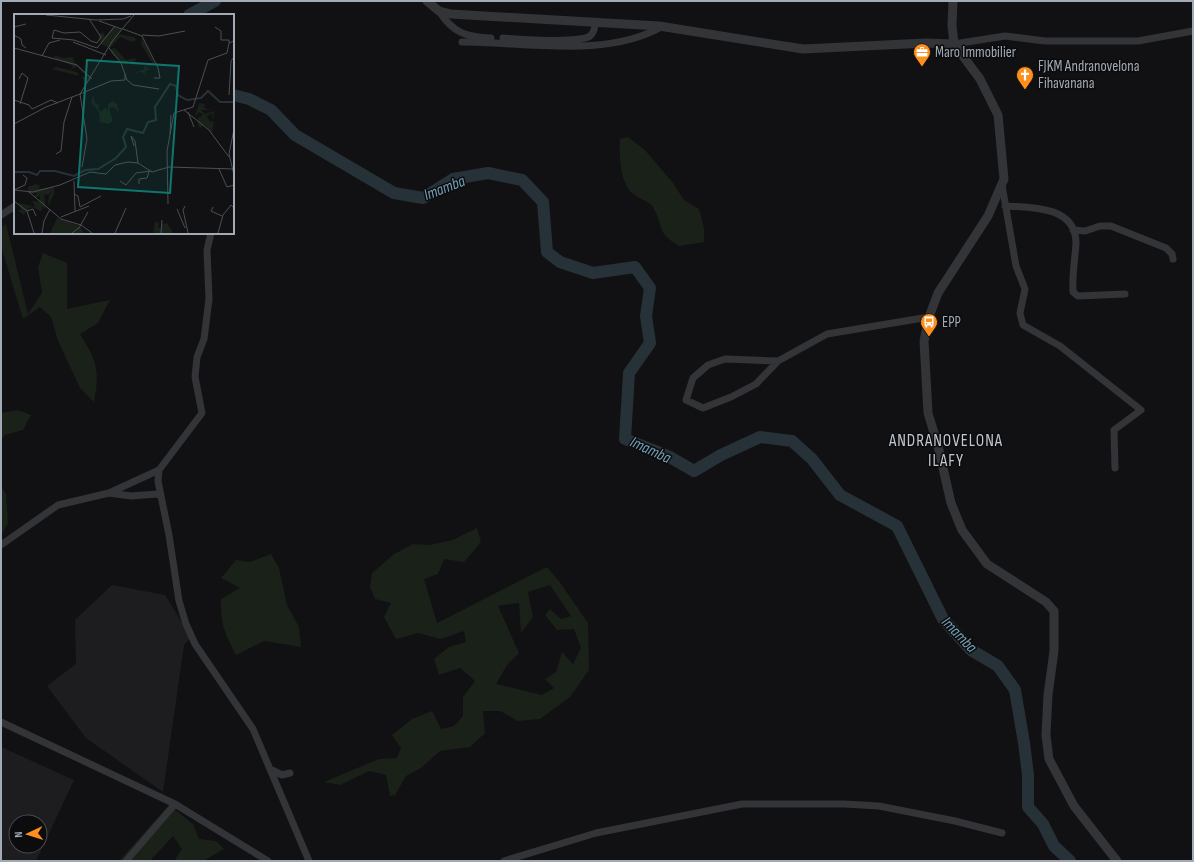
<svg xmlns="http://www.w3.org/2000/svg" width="1194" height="862" font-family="'Sofia Sans Condensed',sans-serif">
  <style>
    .built { fill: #1d1d20; fill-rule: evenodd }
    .green { fill: #192119; fill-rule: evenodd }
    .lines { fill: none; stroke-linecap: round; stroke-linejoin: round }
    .river { stroke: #263237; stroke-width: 12 }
    .minor { stroke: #323438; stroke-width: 7 }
    .tertiary { stroke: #323438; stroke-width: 9 }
    .labels { text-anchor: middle; stroke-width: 3; stroke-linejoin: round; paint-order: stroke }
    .poi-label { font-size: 15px; fill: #a1aab5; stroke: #0c0c0e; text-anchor: start }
    .water-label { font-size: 16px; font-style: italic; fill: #74a0b4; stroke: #0c0c0e }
    .quarter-label { font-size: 17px; letter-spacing: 1px; fill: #c2c8d0; stroke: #0c0c0e }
    .inset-river { fill: none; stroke: #263237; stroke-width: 2 }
    .inset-road { fill: none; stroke: #4b4e54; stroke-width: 1 }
    .view { fill: #0f766e; fill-opacity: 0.15; stroke: #0f766e; stroke-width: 2 }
    .inset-edge { fill: none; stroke: #a1aab5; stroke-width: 2 }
  </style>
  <rect width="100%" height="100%" fill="#111113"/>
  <path class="built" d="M 112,585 L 165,595 L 191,637 L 184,645 L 163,792 L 86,738 L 47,686 L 76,664 L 75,620 Z
    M 1,747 L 74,780 L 36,861 L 1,861 ZM 16,822 L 40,822 L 40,846 L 16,846 Z"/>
  <path class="green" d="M 628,137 L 645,150 L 673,183 L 684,200 L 699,209 L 704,228 L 704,242 L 679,246 C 656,232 665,230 654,209 C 651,201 638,199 632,193 C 620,182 619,155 620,139 Z
    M 6,224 L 28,314 L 42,293 L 38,267 L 43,253 L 67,263 L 67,309 L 110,300 L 98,323 L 80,334 C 97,361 100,370 94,402 L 80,388 L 58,341 L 51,317 L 40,307 L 23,319 L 1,246 L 1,227 Z
    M 18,410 L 31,415 L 23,430 L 5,435 L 1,440 L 1,413 Z
    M 1,486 L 6,494 L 8,523 L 1,536 Z
    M 477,528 L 481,542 L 464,562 L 444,559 L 438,574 L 424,579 L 437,623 L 547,567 L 559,581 L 588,623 L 589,670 L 570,697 L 540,719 L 518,721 L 500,711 L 483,711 L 485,733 L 470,747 L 440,751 L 421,768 L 406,776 L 395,795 L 390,796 L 386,775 L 369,771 L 340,785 L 324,782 L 379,759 L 397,758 L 401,748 L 392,735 L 412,719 L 432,711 L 441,729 L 454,726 L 463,716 L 463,697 L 475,681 L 460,668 L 439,675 L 434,659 L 449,647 L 466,642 L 464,631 L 441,639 L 418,633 L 396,639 L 384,617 L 391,603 L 375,599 L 370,587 L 372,573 L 394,554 L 413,544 L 429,545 L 453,540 ZM 550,585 L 571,616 L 561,619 L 550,609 L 545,615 L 557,630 L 574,629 L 581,648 L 573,664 L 562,652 L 556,672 L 545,679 L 554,688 L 542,695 L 496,684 L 507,665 L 519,653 L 498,606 L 519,603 L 521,633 L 533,617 L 528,592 Z
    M 271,554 L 279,568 L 287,605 L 299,627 L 301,647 L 264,641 L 236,655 C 225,635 220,622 221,599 L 240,588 L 221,578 L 236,560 L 250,562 Z
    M 169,805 L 193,824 L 199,839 L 216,841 L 224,849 L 203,861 L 174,861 L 182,849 L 173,836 L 150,861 L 119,861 Z"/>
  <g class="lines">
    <path class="river" d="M 189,15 L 215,1
      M 233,95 L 249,99 L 271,110 L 295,135 L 394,193 L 423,198 L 453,179 L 488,173 L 522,180 L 543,202 L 547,252 L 560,262 L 593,273 L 635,267 L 650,288 L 646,316 L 650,343 L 629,373 L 625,439 L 668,456 L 694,471 L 721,455 L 760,437 L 792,441 L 812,459 L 840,495 L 897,526 L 943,619 L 971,650 L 998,666 L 1015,690 L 1024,743 L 1028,775 L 1028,807 L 1043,824 L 1054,846 L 1070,861"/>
    <path class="minor" d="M 439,11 C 453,33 466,37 491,38
      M 503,38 C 519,39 578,44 590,36 C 594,33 595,27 595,22
      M 462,42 C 526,42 606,59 663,26
      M 954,44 L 1005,36 L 1045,41 L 1138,41 L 1193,31
      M 1002,185 L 1016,266 L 1025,289 L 1020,313 L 1023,325 L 1060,346 L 1141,410 L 1114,430 L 1115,468
      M 1005,206 C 1031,207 1076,206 1076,243 C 1075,259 1072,275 1073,292 L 1078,296 L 1125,294
      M 1,215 L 15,206
      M 1073,230 L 1085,231 L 1100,226 L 1111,226 L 1166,248 L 1172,254 L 1173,259
      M 778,361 L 756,384 L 731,397 L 703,408 L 686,400 L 693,378 L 708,365 L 725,359 L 778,361 L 827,334 L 929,317
      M 159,470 L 158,481 L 161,496
      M 109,493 L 131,496 L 157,494 L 161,496 L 169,535 L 179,601 L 186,624 L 195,644 L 253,729 L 309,861
      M 1,545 L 58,505 L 109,493 L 159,470 L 202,413 L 195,377 L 197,357 L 204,339 L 209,299 L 207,250 L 211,233
      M 1,722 L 175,804 L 268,861
      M 270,769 L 282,775 L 290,773
      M 126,861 L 175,804
      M 504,861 L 596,833 L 742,804 L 844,804 L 879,806 L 955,821 L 1002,833"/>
    <path class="tertiary" d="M 427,1 L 439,11 L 451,14 L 659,26 L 803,49 L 926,43 L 954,44
      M 953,1 L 952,25 L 954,44 L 980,79 L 998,115 L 1004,179 L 988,216 L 938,293 L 929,317 L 924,341 L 928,413 L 938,446 L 951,503 L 962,530 L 987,564 L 1046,602 L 1054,611 L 1054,651 L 1048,695 L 1046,735 L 1049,759 L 1074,806 L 1117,861"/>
  </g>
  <defs>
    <g id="office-pin" transform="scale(0.9)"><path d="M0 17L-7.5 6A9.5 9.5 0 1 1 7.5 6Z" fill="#ff8f1d" stroke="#0c0c0e"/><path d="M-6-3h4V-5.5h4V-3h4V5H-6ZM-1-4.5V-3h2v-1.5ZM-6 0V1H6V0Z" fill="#fff"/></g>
    <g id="church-pin" transform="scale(0.9)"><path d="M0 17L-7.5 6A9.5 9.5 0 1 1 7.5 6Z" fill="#ff8f1d" stroke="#0c0c0e"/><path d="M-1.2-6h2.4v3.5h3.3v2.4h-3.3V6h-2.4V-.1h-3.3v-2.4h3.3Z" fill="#fff"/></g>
    <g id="bus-pin" transform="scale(0.9)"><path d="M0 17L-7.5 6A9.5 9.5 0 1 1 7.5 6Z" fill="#ff8f1d" stroke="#0c0c0e"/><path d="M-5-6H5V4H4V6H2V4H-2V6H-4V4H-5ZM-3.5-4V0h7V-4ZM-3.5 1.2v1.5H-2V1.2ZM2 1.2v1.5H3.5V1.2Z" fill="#fff"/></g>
  </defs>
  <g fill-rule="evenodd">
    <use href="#office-pin" x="922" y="52"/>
    <use href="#church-pin" x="1025" y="75"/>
    <use href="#bus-pin" x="929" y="322"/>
  </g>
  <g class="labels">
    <g class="poi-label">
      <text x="935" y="57">Maro Immobilier</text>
      <text x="1038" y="71">FJKM Andranovelona<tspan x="1038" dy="17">Fihavanana</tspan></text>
      <text x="942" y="327">EPP</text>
    </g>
    <g class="water-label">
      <text transform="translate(444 187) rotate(-21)" y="6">Imamba</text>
      <text transform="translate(651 449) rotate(25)" y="6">Imamba</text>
      <text transform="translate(960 634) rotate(46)" y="6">Imamba</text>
    </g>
    <g class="quarter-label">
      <text x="946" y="446">ANDRANOVELONA<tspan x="946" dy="20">ILAFY</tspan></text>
    </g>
  </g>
  <g transform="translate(14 14)">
    <rect width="220" height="220" fill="#111113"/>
    <path d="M 100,12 L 108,16 L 105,20 L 120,23 L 122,26 L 119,28 L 106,23 L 96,34 L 87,30 L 84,21 L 89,18 L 91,23 ZM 128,23 L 141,51 L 131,53 L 137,55 L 131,57 L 132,62 L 128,58 L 121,59 L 130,55 L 130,52 L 139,50 L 127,30 ZM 101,34 L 112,46 L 122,44 L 120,52 L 115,47 L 109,49 L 97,39 L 97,35 ZM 41,41 L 49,44 L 59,43 L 60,48 L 78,64 L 73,70 L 67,62 L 74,64 L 63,53 L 57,55 L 59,52 L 40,44 ZM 42,53 L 63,58 L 65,62 L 38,55 ZM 79,81 L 81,89 L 85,91 L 84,95 L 88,98 L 91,93 L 94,97 L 94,90 L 99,87 L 103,90 L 105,99 L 100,93 L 95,94 L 99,107 L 94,110 L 86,108 L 85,98 L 77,88 ZM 185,89 L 191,90 L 190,94 L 197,96 L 187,96 L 191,100 L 200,97 L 199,107 L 198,99 L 193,102 L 195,107 L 200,108 L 198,119 L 191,111 L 186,114 L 184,111 L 184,104 L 189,101 L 185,98 L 181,103 ZM 22,170 L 26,172 L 25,175 L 40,173 L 40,180 L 34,192 L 35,182 L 39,176 L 34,181 L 30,180 L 32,194 L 27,193 L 29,194 L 27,197 L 18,193 L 13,196 L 10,201 L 3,196 L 7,196 L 5,189 L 22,193 L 18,187 L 26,188 L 26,182 L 20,184 L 23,179 L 14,180 L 14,173 ZM 43,204 L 66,212 L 70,219 L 36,219 ZM 141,208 L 145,209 L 144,213 L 147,215 L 148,210 L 153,209 L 159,219 L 139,219 Z" fill="#192119"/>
    <path class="inset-river" d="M 0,158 L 15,158 L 23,161 L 26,157 L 41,157 L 60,162 L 71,156 L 84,155 L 102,144 L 112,133 L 109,123 L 113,115 L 129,119 L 134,108 L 142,106 L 141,93 L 156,70 L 162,72 L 164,81 L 173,86 L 187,84 L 194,77 L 206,88 L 220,88"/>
    <path class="inset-road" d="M 32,1 L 82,6 L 109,5 L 117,2M 75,5 L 87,23 L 83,29 L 77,27 L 66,18 L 50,19 L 40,16 L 38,24 L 60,26 L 83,34 L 101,12M 85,7 L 108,15M 0,13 L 12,10M 201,13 L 207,17 L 207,26 L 215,26 L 215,29M 109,15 L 128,22 L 144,54 L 146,64 L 140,64M 0,21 L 7,25 L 8,31 L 12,34M 128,21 L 145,22 L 171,17M 59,28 L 92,41M 0,34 L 63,51 L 78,65M 95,34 L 107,49 L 113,66 L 119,71 L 145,75M 28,42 L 35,29 L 46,26M 5,65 L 8,59 L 14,64 L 6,90M 215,81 L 217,47 L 220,43M 0,86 L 15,91 L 18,95 L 37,86 L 44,89M 170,96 L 195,116 L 215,143M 174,98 L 180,113M 0,110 L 32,93 L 66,80 L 99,26 L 120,1M 220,115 L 215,140 L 220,161M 156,120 L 157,101M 120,132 L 117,122 L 121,127 L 124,149M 42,140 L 47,137 L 50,108 L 58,83M 68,153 L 73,125 L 66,80 L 97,67 L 111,66 L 111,60M 205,155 L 213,173 L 220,171M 60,167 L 61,197M 106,167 L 112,171 L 122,159 L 137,157M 125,170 L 125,165 L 133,164 L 135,158M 0,176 L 19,178 L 46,171 L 76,158 L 92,160 L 101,151 L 114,148 L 124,149 L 138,158 L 155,153 L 220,155M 0,176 L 11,171 L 13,164 L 9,161M 15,178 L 47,205 L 67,211 L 78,219M 60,180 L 64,182 L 66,193M 0,187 L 13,197 L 20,219M 154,190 L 153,137 L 160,99 L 179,93 L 194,46 L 213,39 L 215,29 L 220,27M 171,192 L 169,196 L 174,219M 66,193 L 87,182M 199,193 L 197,197 L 208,202M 163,195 L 171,214M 13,197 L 19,195 L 22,202M 47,203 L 75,192M 28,219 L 30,207 L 36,195M 58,219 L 65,214 L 74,198M 101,219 L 112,194M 147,219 L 148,206M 204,219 L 209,201 L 217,191 L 220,194"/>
    <path class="view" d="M 73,46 L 165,52 L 156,179 L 64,173 Z"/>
    <rect width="220" height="220" class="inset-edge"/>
  </g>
  <rect width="1194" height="862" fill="none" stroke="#a1aab5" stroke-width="4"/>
  <g transform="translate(28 834) rotate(266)"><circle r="19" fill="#0c0c0e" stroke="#484b51"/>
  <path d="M0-3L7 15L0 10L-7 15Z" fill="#ff8f1d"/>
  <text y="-6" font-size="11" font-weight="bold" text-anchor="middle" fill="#a1aab5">N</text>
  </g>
</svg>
